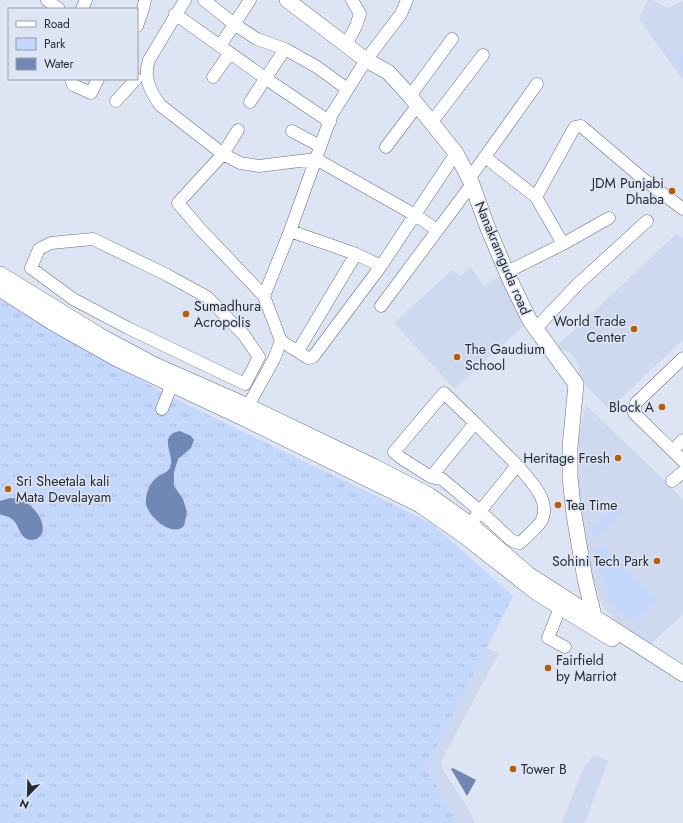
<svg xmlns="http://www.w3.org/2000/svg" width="683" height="823" font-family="Jost,sans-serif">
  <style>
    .built { fill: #ced8ef }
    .grass { fill: url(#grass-tufts) }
    .green { fill: #c4d7fd }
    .water { fill: #7288b4 }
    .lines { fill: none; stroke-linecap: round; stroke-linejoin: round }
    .minor-casing { stroke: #686f7d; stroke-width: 13 }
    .major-casing { stroke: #686f7d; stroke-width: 16 }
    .minor { stroke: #fff; stroke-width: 12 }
    .major { stroke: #fff; stroke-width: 15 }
    .poi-dot { fill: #b85d00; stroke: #dde5f5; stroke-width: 1.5 }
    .labels { text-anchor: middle; stroke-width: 3; stroke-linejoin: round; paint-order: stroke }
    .poi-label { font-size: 14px; fill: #282b31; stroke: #dde5f5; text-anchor: start }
    .street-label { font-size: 14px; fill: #282b31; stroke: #dde5f5 }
  </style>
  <defs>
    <pattern id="grass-tufts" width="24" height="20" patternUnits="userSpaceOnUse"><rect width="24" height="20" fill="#c4d7fd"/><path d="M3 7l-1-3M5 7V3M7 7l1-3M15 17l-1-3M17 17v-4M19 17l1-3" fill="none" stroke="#a8b9d9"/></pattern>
  </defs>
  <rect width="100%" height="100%" fill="#dde5f5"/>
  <path class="built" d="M 648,0 L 652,0 L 668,8 L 683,1 L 683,80 L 639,19 Z
    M 676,234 L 683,238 L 683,340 L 609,410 L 578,377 L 579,364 L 570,352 L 555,348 Z
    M 470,267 L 484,286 L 500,275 L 525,325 L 454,389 L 394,323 L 452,270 L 461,276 Z
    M 586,405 L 660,476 L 683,500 L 683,614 L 650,645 L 625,631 L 603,607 L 584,551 L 574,478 L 575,450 Z
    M 486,648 L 499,653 L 441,761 L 443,770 L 468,808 L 475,823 L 457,823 L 426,767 Z
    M 594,755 L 608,761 L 585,823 L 562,823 L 583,769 Z"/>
  <path class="grass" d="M 0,294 L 113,365 L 178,400 L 431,523 L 513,596 L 426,767 L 457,823 L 0,823 Z"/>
  <path class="green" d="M 683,53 L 683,73 L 672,57 Z
    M 617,503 L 623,510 L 596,537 L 589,530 Z
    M 602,544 L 657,601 L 635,623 L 610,599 L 600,573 L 594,552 Z"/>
  <path class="water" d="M 180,431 L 191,436 L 194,440 L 191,448 L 178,459 L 174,472 L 174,486 L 183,499 L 187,512 L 184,526 C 172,538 147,516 146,503 C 145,494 150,483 156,478 C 162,473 170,473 171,464 C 173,453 158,435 180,431 Z
    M 10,498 C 15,498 21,499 25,502 C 35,507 51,528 38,538 C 37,539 34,540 32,540 C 19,540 20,525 12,519 C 9,516 4,516 0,514 L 0,501 Z
    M 453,768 L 476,780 L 467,796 L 451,769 Z"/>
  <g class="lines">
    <g class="minor-casing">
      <path id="minor" d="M 47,0 L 59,9
        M 185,0 L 149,60 C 143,77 150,91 160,105 L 223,154 L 240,163 L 259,166 L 316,159 L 415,215 L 437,230
        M 204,0 L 234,24 L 257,39 L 285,49 L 317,67 L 347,89
        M 82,9 L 86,0
        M 175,14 L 265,78 L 330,122
        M 137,26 L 143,9 L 145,0
        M 346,45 L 356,26 L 360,14 L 352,0
        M 220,46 L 250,0
        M 213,77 L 230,53
        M 71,79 L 73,85 L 91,93 L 98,79
        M 410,96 L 452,39
        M 116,101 L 136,79
        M 250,102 L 285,49
        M 431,123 L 483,55
        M 238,130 L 223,154 L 178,203 L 201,230 L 264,296 L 281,341 L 274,359 L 248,406
        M 292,131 L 320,146
        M 386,147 L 417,106
        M 485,157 L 536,197 L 563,244 L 507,272
        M 469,179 L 537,84
        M 536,197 L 573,130 L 575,127 L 581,126 L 642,178 L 683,209
        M 290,231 L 356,254 L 381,266
        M 93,239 L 167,275 L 207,297 L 244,335 L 259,357 L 245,384 L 128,328 L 73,299 L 31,268 L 39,249 L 51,243 Z
        M 563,244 L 609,218
        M 264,296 L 290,231 L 332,114 L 366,60 L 401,14 L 407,0
        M 381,306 L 472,184
        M 535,329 L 578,284 L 647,221
        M 281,341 L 308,358 L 313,357 L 381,266 L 456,153
        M 298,351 L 356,254
        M 683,358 L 636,403 L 634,413 L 683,461
        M 162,409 L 175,377
        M 673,450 L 683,440
        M 431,477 L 401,458 L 394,452 L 444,393 L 475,423
        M 672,481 L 683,472
        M 470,524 L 476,517 L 476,516 C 490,499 504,482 517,465 L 475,423 L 431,477 L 442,479 L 480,511 L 510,539 L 515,542 L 520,543 C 526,537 538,527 542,520 C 551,500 529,479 517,465
        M 560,608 L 548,638 L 565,647"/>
    </g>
    <g class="major-casing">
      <path id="major" d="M 287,0 L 366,60 L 388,72 L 410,96 L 456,153 L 472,184 L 487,226 L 510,280 L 530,321 L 576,384 L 570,447 L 570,477 L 574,515 L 585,579 L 594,616 L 591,621
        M 0,274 L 99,335 L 153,364 L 248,406 L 375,467 L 429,495 L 470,524 L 528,574 L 683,674
        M 0,289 L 53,323 L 117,359 L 243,418 L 420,505 L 463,535 L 537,593 L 612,639"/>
    </g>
    <use href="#minor" class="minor"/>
    <use href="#major" class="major"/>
  </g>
  <g class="poi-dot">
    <circle cx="672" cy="191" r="4"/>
    <circle cx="186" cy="314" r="4"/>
    <circle cx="634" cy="329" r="4"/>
    <circle cx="457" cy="357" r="4"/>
    <circle cx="662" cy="407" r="4"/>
    <circle cx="618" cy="458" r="4"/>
    <circle cx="8" cy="489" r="4"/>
    <circle cx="558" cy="505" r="4"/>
    <circle cx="657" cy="561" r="4"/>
    <circle cx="548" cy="668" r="4"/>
    <circle cx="513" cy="769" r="4"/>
  </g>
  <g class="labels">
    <g class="poi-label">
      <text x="664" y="188" text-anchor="end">JDM Punjabi<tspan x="664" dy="16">Dhaba</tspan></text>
      <text x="194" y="311">Sumadhura<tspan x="194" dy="16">Acropolis</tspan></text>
      <text x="626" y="326" text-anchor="end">World Trade<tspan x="626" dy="16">Center</tspan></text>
      <text x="465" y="354">The Gaudium<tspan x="465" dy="16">School</tspan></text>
      <text x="654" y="412" text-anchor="end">Block A</text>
      <text x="610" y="463" text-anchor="end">Heritage Fresh</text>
      <text x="16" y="486">Sri Sheetala kali<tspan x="16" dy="16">Mata Devalayam</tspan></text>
      <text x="566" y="510">Tea Time</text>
      <text x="649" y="566" text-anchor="end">Sohini Tech Park</text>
      <text x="556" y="665">Fairfield<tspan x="556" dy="16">by Marriot</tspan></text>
      <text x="521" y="774">Tower B</text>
    </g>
    <g class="street-label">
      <text transform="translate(503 258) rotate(67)" y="5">Nanakramguda road</text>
    </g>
  </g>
  <rect x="8" y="8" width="130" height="72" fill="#dde5f5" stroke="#959ba7"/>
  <rect x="16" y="21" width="20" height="6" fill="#ffffff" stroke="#959ba7"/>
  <text x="44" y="28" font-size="12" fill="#282b31">Road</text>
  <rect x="16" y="38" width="20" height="12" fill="#c4d7fd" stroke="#959ba7"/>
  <text x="44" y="48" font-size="12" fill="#282b31">Park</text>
  <rect x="16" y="58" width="20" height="12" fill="#7288b4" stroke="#959ba7"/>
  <text x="44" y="68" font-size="12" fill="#282b31">Water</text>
  <g transform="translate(28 795) rotate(203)" stroke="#dde5f5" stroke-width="3" paint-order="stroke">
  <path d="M0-3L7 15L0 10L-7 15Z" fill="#282b31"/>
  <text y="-6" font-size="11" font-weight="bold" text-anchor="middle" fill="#282b31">N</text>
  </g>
</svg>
